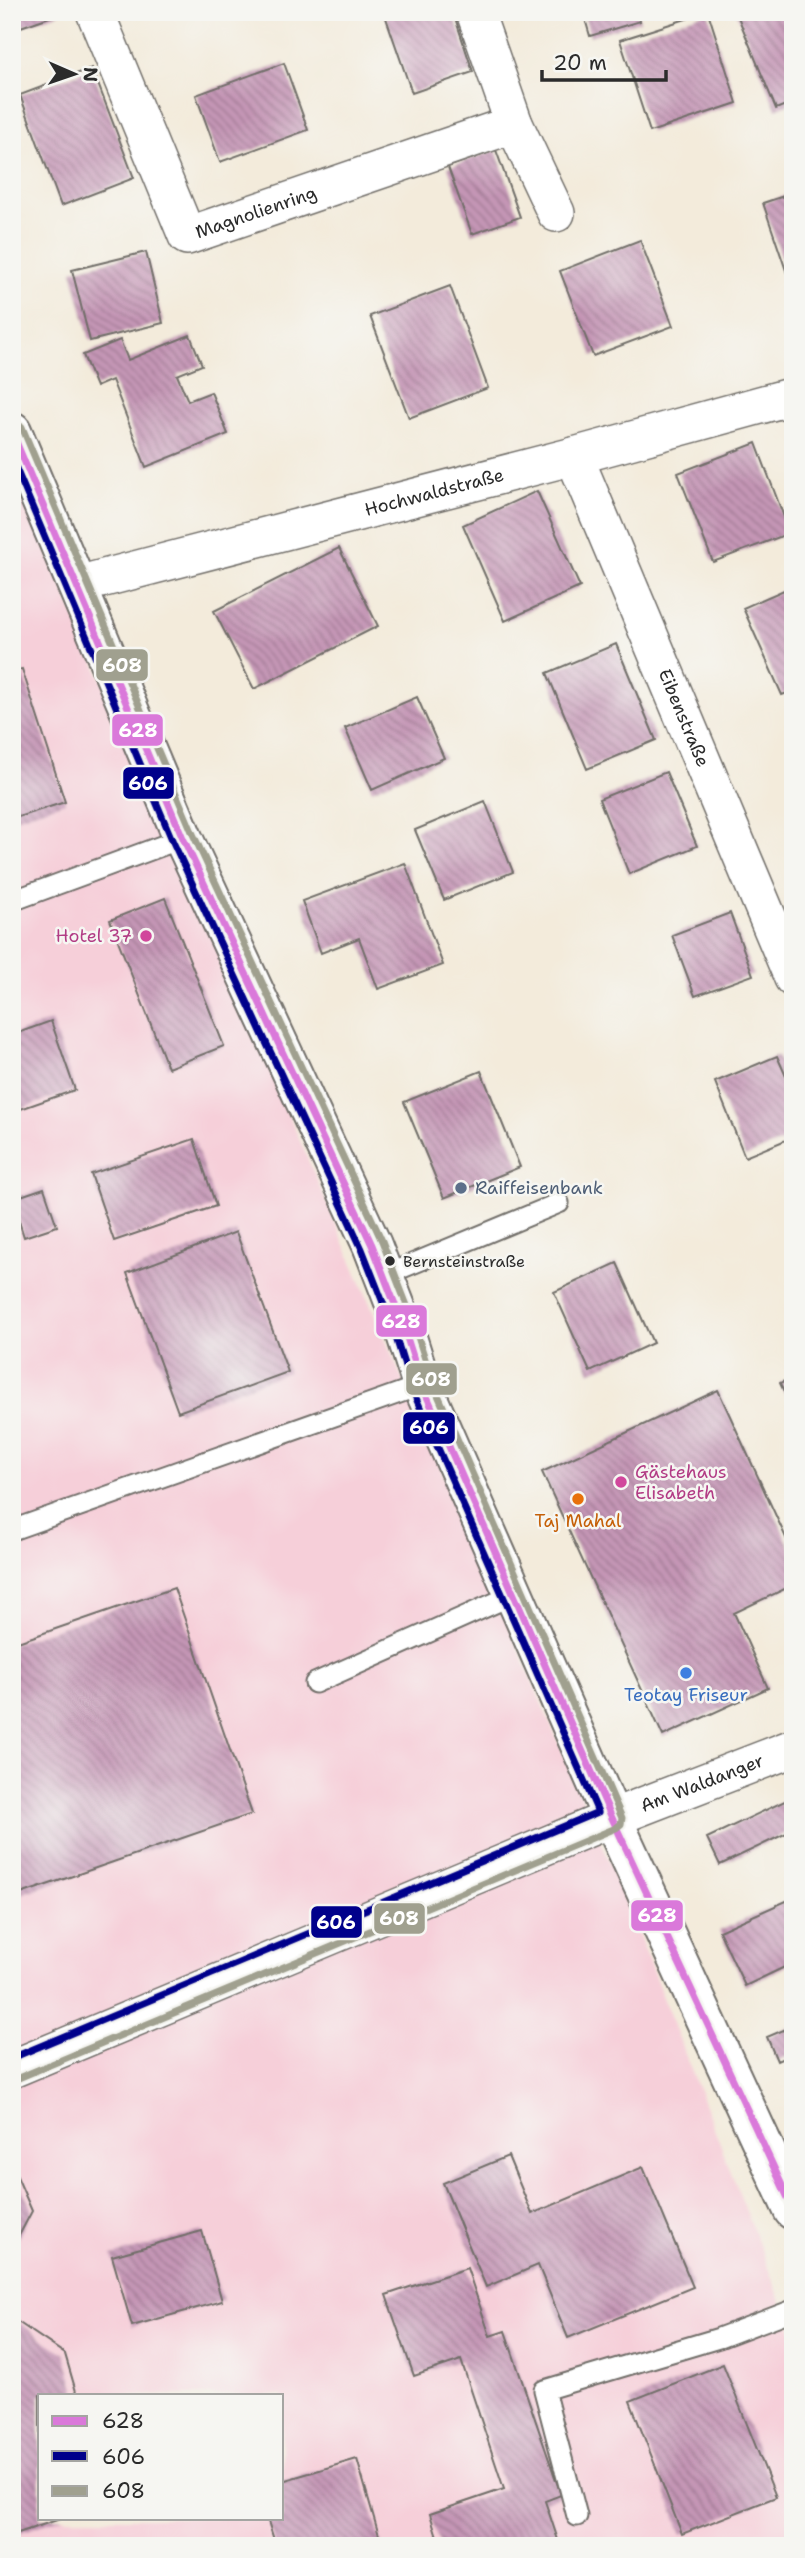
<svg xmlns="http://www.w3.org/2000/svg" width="805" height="2558" font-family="'Shantell Sans',sans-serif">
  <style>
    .built { fill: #f6cfd9; fill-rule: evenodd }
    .building { fill: url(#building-back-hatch) }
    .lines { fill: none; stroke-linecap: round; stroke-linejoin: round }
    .lane-casing { stroke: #716e69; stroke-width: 23 }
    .street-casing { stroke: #716e69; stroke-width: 40 }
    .secondary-casing { stroke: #716e69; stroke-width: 42 }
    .lane { stroke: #fff; stroke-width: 19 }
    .street { stroke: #fff; stroke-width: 37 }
    .secondary { stroke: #fff; stroke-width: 38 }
    .bus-1-casing { stroke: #f6f6f2; stroke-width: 12 }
    .bus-2-casing { stroke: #f6f6f2; stroke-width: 12 }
    .bus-3-casing { stroke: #f6f6f2; stroke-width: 12 }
    .bus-1 { stroke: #da79da; stroke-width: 7 }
    .bus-2 { stroke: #00008b; stroke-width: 7 }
    .bus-3 { stroke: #a0a08f; stroke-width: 7 }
    .hotel-dot { fill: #d1479c; stroke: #f6f6f2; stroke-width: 2.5 }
    .service-dot { fill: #5c6f8a; stroke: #f6f6f2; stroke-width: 2.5 }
    .bus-dot { fill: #2b2b2b; stroke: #f6f6f2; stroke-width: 2.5 }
    .food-dot { fill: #e8710a; stroke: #f6f6f2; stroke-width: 2.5 }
    .shop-dot { fill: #3f7fe0; stroke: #f6f6f2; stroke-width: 2.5 }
    .labels { text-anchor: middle; stroke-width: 5; stroke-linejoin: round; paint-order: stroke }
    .bus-label { font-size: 16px; fill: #2b2b2b; stroke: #f6f6f2; text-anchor: start }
    .street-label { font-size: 18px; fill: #2b2b2b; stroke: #f6f6f2 }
    .hotel-label { font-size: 18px; fill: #b23c85; stroke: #f6f6f2; text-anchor: end }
    .service-label { font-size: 18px; fill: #4e5e75; stroke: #f6f6f2; text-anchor: start }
    .food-label { font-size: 18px; fill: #c56008; stroke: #f6f6f2 }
    .shop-label { font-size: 18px; fill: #366cbe; stroke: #f6f6f2 }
    .line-badge { stroke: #f6f6f2; stroke-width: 2.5 }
    .badge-label { font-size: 19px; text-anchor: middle; font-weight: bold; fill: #fff }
  </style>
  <defs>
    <pattern id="building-back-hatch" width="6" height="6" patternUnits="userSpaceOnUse" patternTransform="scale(1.75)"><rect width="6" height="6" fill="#c596b6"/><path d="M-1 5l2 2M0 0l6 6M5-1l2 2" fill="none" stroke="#a07b94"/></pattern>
  </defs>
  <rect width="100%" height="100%" fill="#f6f6f2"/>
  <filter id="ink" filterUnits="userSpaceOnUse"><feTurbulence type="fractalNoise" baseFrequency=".0143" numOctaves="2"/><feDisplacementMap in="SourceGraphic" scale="14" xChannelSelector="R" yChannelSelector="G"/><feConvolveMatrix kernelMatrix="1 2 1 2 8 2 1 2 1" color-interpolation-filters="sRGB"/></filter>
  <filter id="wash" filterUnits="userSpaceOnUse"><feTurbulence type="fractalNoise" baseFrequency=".00686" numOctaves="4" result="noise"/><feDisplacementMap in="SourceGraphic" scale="28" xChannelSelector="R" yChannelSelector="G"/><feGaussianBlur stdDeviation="1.57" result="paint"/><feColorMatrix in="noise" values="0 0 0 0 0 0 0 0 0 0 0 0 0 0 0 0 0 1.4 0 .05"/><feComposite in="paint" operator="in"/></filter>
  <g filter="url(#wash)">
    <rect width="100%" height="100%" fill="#f3ebdb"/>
    <path class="built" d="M 12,470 L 617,1879 L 793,2332 L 793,2546 L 12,2546 ZM 40,2395 L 282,2395 L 282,2518 L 40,2518 Z"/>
    <g id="blocks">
      <path class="building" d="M 12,12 L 61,12 L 61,13 L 12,30 Z
        M 384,12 L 453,12 L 473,72 L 412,93 Z
        M 583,12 L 637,12 L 640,21 L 590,36 Z
        M 708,12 L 737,103 L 650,132 L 620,40 Z
        M 736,12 L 793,12 L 793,102 L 776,109 Z
        M 284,63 L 308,130 L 220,162 L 196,95 Z
        M 92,68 L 134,178 L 61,206 L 20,95 Z
        M 496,150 L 520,217 L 472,234 L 448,167 Z
        M 793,193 L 793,288 L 792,288 L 763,203 Z
        M 640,240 L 673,326 L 593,356 L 560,271 Z
        M 146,252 L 163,323 L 90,341 L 72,270 Z
        M 450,286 L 488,388 L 409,418 L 370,316 Z
        M 190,335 L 202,365 L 177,375 L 188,401 L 211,392 L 228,434 L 146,467 L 112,380 L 96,387 L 83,355 L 120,340 L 128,360 Z
        M 756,443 L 790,533 L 713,562 L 678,473 Z
        M 537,491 L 580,587 L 505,621 L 463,525 Z
        M 339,548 L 378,626 L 254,689 L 214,611 Z
        M 793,586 L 793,691 L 782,695 L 743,608 Z
        M 616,644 L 656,740 L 587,769 L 547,673 Z
        M 22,669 L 65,802 L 12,819 L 12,672 Z
        M 417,697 L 444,758 L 372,790 L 345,728 Z
        M 666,772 L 697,846 L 629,874 L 599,799 Z
        M 485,801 L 513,872 L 444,900 L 415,830 Z
        M 405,863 L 443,965 L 378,989 L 359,938 L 321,953 L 302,901 Z
        M 165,898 L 224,1046 L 168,1068 L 110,920 Z
        M 730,913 L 753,975 L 695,996 L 672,935 Z
        M 51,1021 L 75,1090 L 12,1112 L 12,1035 Z
        M 777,1056 L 793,1092 L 793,1137 L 745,1157 L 715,1082 Z
        M 481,1071 L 520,1167 L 444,1198 L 404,1102 Z
        M 194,1139 L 216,1206 L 114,1241 L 91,1174 Z
        M 44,1188 L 57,1226 L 24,1237 L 12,1199 Z
        M 236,1232 L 288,1372 L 178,1412 L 127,1273 Z
        M 617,1263 L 653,1343 L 590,1372 L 554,1292 Z
        M 793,1377 L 793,1411 L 780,1383 Z
        M 718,1390 L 793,1553 L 793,1585 L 734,1613 L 768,1688 L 663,1736 L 542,1472 Z
        M 174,1588 L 252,1814 L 12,1897 L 12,1644 Z
        M 793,1797 L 793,1830 L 720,1865 L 707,1838 Z
        M 793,1898 L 793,1963 L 745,1986 L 719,1931 Z
        M 793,2026 L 793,2054 L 777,2061 L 767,2037 Z
        M 508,2156 L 532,2214 L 643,2167 L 693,2287 L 568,2338 L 538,2265 L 486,2287 L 443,2183 Z
        M 12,2165 L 32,2211 L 12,2249 Z
        M 202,2231 L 222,2301 L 132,2326 L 112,2256 Z
        M 467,2268 L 490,2336 L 505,2331 L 561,2495 L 545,2501 L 560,2546 L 440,2546 L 430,2514 L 504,2489 L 461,2360 L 414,2376 L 386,2295 Z
        M 12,2318 L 65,2354 L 77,2395 L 40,2395 L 40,2518 L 63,2518 L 12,2535 Z
        M 723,2364 L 776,2497 L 682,2534 L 630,2401 Z
        M 357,2459 L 382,2546 L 276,2546 L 267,2518 L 282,2518 L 282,2481 Z"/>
    </g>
  </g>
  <g filter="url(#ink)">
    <use href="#blocks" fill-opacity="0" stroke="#716e69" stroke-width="2"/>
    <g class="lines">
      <g class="lane-casing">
        <path id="lane" d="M 12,901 L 183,838
          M 383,1276 L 559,1203
          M 12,1530 L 422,1385
          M 315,1683 L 515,1594
          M 577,2516 L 544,2390 L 719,2338 L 793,2310"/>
      </g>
      <g class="street-casing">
        <g id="street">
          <path id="s1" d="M 95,12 L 187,236 L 514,124"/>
          <path d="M 475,12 L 514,124 L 556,213"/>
          <path id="s2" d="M 574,456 L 793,978"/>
          <path id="s3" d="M 77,585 L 574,456 L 793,396"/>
          <path id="s4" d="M 12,2069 L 612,1818 L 793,1748"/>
        </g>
      </g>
      <g class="secondary-casing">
        <path id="secondary" d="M 12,431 L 183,838 L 372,1245 L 403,1325 L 422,1385 L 612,1818 L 793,2210"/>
      </g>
      <use href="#lane" class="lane"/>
      <use href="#street" class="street"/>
      <use href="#secondary" class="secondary"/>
      <g class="bus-1-casing">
        <path id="bus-1" d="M 12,432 L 183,838 L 372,1245 L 403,1325 L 422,1385 L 612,1818 L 793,2209"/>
      </g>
      <g class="bus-2-casing">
        <path id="bus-2" d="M 12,459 L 173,842 L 362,1249 L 393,1328 L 412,1389 L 598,1812 L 12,2058"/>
      </g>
      <g class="bus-3-casing">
        <path id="bus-3" d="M 16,2079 L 616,1828 L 621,1824 L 622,1818 L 432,1381 L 413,1321 L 382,1241 L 193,834 L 22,427"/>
      </g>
      <use href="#bus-1" class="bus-1"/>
      <use href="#bus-2" class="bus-2"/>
      <use href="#bus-3" class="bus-3"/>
    </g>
  </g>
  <g class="hotel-dot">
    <circle cx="146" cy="936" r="7"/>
    <circle cx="621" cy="1482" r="7"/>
  </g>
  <circle class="service-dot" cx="461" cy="1188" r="7"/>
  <circle class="bus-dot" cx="390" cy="1261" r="6"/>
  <circle class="food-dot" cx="578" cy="1499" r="7"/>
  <circle class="shop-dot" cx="686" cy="1673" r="7"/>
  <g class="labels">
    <g class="bus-label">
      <text x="403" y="1267">Bernsteinstraße</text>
    </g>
    <g class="street-label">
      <text dy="6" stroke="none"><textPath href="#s1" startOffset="315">Magnolienring</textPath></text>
      <text dy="6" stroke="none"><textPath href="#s3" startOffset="369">Hochwaldstraße</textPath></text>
      <text dy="6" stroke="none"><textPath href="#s2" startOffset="284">Eibenstraße</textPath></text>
      <text dy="6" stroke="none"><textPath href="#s4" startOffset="747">Am Waldanger</textPath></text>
    </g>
    <g class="hotel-label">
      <text x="132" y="942">Hotel 37</text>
      <text x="635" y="1478" text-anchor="start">Gästehaus<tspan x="635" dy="21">Elisabeth</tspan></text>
    </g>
    <g class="service-label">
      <text x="475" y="1194">Raiffeisenbank</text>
    </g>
    <g class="food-label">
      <text x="578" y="1527">Taj Mahal</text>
    </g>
    <g class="shop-label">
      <text x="686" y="1701">Teotay Friseur</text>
    </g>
  </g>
  <g class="line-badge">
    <rect x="95" y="648" width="54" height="34" rx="7" fill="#a0a08f"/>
    <rect x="111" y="713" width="53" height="34" rx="7" fill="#da79da"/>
    <rect x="122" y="766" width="53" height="34" rx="7" fill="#00008b"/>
    <rect x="375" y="1304" width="53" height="34" rx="7" fill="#da79da"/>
    <rect x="405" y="1362" width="53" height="34" rx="7" fill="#a0a08f"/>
    <rect x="402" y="1411" width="54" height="34" rx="7" fill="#00008b"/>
    <rect x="630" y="1899" width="54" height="33" rx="7" fill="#da79da"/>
    <rect x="373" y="1902" width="53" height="33" rx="7" fill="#a0a08f"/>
    <rect x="310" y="1905" width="53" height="34" rx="7" fill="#00008b"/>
  </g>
  <g class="badge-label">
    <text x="122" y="672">608</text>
    <text x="138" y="737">628</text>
    <text x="148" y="790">606</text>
    <text x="401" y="1328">628</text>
    <text x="431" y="1386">608</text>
    <text x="429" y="1434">606</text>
    <text x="657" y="1922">628</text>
    <text x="399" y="1925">608</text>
    <text x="336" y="1929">606</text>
  </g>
  <rect width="805" height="2558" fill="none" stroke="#f6f6f2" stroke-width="42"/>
  <rect x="38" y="2394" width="245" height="126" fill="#f6f6f2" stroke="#a5a5a2" stroke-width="2"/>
  <rect x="52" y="2416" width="35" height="10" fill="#da79da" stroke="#a5a5a2" stroke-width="2"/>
  <text x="102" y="2428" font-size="21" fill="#2b2b2b">628</text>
  <rect x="52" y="2451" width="35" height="10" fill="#00008b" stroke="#a5a5a2" stroke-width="2"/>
  <text x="102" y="2464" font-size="21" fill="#2b2b2b">606</text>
  <rect x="52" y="2486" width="35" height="10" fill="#a0a08f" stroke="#a5a5a2" stroke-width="2"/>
  <text x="102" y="2498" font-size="21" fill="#2b2b2b">608</text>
  <g transform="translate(74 74) rotate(92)" stroke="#f6f6f2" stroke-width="5" paint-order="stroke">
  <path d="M0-5L12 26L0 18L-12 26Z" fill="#2b2b2b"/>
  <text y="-10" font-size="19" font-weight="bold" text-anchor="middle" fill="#2b2b2b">N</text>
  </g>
  <path d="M542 70v10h124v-10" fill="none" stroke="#2b2b2b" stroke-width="3.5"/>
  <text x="553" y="70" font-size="21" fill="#2b2b2b" stroke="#f6f6f2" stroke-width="5" paint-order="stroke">20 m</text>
</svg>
